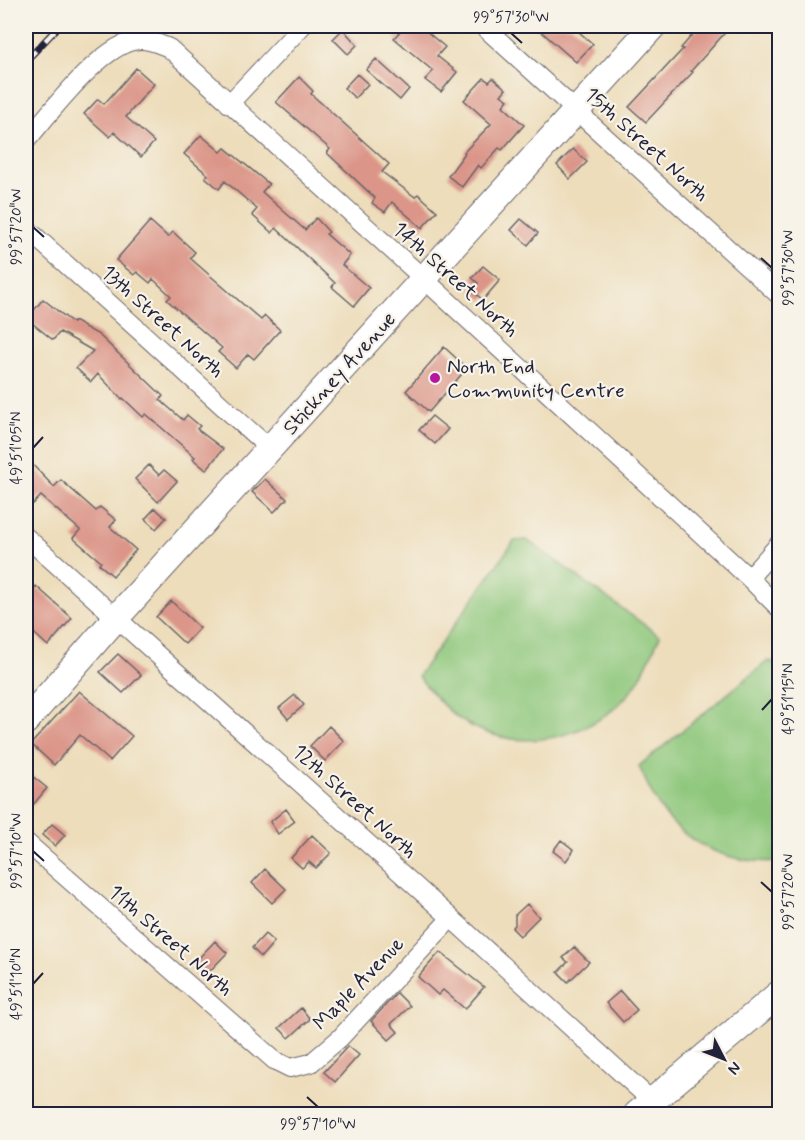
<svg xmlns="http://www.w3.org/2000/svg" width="805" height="1140" font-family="Mynerve,sans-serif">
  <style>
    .green { fill: #8ec77b; stroke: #58745b; stroke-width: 1.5 }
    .building { fill: #db9689 }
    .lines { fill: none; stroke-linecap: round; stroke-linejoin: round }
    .street-casing { stroke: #696368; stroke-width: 20 }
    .secondary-casing { stroke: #696368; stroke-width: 28 }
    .street { stroke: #fff; stroke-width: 18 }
    .secondary { stroke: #fff; stroke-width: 26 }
    .rail-casing { stroke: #22223b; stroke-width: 7 }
    .rail { stroke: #f7f3e8; stroke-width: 4.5; stroke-dasharray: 14; stroke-linecap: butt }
    .ticks { fill: none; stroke: #22223b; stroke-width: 2 }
    .poi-dot { fill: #b5179e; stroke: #f7f3e8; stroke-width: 2 }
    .labels { text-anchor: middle; stroke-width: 4.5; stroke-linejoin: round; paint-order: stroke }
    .street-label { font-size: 21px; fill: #22223b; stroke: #f7f3e8 }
    .poi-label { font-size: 21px; fill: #22223b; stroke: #f7f3e8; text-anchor: start }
    .neatline { fill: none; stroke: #22223b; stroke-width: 2 }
    .ticks-label { font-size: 15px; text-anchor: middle; fill: #22223b }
  </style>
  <rect width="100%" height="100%" fill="#f7f3e8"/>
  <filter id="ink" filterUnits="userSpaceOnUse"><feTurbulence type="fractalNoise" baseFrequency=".0167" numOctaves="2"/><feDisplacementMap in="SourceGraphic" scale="12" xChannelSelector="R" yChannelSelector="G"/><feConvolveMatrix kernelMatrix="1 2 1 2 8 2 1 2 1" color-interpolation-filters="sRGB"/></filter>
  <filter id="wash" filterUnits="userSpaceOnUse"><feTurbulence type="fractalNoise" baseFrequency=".008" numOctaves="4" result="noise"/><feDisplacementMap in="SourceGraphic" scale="24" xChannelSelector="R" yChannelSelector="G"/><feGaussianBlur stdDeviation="1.35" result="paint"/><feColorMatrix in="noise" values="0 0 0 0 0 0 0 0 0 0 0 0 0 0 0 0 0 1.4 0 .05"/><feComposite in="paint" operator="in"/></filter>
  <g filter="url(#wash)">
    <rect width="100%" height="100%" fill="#edddbb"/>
    <path class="green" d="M 527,540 L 660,636 C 652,652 645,671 635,686 C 599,735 531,754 475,728 C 451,717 434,696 418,676 L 514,541 Z
      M 768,661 L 779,663 L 780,861 C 735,865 691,848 663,812 C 653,798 646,782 639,766 Z"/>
    <g id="blocks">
      <path class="building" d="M 405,26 L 420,26 L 445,47 L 437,56 L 457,72 L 441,92 L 425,80 L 433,71 L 394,38 Z
        M 535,26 L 572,26 L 593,44 L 576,62 Z
        M 700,26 L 731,26 L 691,71 L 693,72 L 646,122 L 629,107 L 683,49 L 681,48 Z
        M 343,29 L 357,45 L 348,54 L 333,39 Z
        M 376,59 L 409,89 L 400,100 L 366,70 Z
        M 136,68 L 154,84 L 126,117 L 154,142 L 141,157 L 114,132 L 110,137 L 84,114 L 98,99 L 104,104 Z
        M 357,74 L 368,84 L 355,98 L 344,88 Z
        M 299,77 L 313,91 L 311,94 L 389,164 L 382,172 L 415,197 L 418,194 L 437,211 L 422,228 L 392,202 L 385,212 L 372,203 L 375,198 L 327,153 L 330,149 L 276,102 Z
        M 484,78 L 489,82 L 493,78 L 506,89 L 501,95 L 508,100 L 503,106 L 524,125 L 502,150 L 499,148 L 481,168 L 478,165 L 462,187 L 448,176 L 465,153 L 464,152 L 491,124 L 464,100 Z
        M 201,135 L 221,152 L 225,148 L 269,184 L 262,192 L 305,230 L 316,218 L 329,232 L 326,234 L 350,255 L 342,265 L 369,288 L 354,306 L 332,287 L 335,283 L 276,228 L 272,233 L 252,215 L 257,209 L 225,181 L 219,189 L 205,177 L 208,175 L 184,154 Z
        M 573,149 L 587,162 L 570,179 L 557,165 Z
        M 521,219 L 538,233 L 528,245 L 511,230 Z
        M 150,221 L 168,237 L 173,232 L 195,252 L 190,258 L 261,320 L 265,316 L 280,330 L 254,359 L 248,354 L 236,368 L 218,352 L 222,348 L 167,300 L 171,296 L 153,279 L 150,283 L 137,272 L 134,275 L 116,260 Z
        M 483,266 L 500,280 L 483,300 L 471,290 L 478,283 L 472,278 Z
        M 43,299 L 73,323 L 74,321 L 99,335 L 163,396 L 160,400 L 183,420 L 187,415 L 200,426 L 197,429 L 223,449 L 206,470 L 193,459 L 195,457 L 146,414 L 143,417 L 123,398 L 122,399 L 98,374 L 91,382 L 76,368 L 93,351 L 60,332 L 53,340 L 27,319 Z
        M 444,347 L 467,368 L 429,412 L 406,391 Z
        M 432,416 L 448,429 L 435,444 L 419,430 Z
        M 26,458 L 54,487 L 61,480 L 96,511 L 100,507 L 116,520 L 110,527 L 136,550 L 113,576 L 99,564 L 101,562 L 73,538 L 80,530 L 41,496 L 33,504 L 26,495 Z
        M 149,465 L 159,475 L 164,470 L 177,481 L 158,502 L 135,479 Z
        M 265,479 L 287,499 L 274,512 L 252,492 Z
        M 155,508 L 166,518 L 156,529 L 145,519 Z
        M 36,586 L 72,618 L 48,646 L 26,626 L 26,598 Z
        M 171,601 L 200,628 L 185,644 L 156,617 Z
        M 118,654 L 141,675 L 123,693 L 100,672 Z
        M 79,691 L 132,736 L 110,761 L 80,735 L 54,765 L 31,744 Z
        M 295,695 L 304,705 L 288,719 L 279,708 Z
        M 329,726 L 344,741 L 325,761 L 310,746 Z
        M 26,771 L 47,788 L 33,805 L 26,799 Z
        M 286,809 L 295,821 L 278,834 L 270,822 Z
        M 52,824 L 65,835 L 55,846 L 42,835 Z
        M 312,835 L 331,853 L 316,868 L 309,862 L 302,868 L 291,858 Z
        M 561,840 L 574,850 L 566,861 L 553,851 Z
        M 265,869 L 286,889 L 272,903 L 252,883 Z
        M 527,904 L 539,917 L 520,936 L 512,928 L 515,925 L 515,915 Z
        M 265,934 L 274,942 L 261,957 L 252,948 Z
        M 215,941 L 227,953 L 206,975 L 194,963 Z
        M 574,947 L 589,962 L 568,982 L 558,972 L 568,962 L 563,958 Z
        M 440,952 L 484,987 L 465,1009 L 443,990 L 438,995 L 418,977 Z
        M 620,991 L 637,1010 L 623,1022 L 606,1003 Z
        M 397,993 L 410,1006 L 391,1024 L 398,1032 L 389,1040 L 371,1021 Z
        M 301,1008 L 310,1019 L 289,1038 L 279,1028 Z
        M 348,1046 L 359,1055 L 335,1082 L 324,1072 Z"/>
    </g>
  </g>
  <g filter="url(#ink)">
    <use href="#blocks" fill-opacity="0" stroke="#696368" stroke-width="1.5"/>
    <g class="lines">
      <g class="street-casing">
        <path id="street" d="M 483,26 L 780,296
          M 229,104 L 302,26
          M 26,141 C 50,113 98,49 133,41 C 147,38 157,43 169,48 L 424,279 L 749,578 L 780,609
          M 26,228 L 270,449
          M 26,537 L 451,918 L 652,1101
          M 749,578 L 780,543
          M 26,842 L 274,1060 L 290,1068 L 311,1063 L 340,1038 L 451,918"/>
      </g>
      <g class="secondary-casing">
        <path id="secondary" d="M 26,721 L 116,618 L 653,26
          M 637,1114 L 780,993"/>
      </g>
      <use href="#street" class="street"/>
      <use href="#secondary" class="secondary"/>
      <g class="rail-casing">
        <path id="rail" d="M 26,61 L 59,26"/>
      </g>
      <use href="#rail" class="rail"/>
    </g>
  </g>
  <path class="ticks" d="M 511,33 L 522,43M 33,227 L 44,237M 761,258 L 772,268M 33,448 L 43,437M 762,710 L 772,699M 33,851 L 44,861M 761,882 L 772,892M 33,984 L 43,973M 307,1097 L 318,1107"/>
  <circle class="poi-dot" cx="435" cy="378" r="6"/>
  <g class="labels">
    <g class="street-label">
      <text transform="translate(647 144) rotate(42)" y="7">15th Street North</text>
      <text transform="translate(456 279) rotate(42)" y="7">14th Street North</text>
      <text transform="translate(163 321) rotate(42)" y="7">13th Street North</text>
      <text transform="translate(339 373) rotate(-48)" y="7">Stickney Avenue</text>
      <text transform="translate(355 801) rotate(42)" y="7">12th Street North</text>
      <text transform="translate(171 940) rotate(41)" y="7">11th Street North</text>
      <text transform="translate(358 983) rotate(-46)" y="7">Maple Avenue</text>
    </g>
    <g class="poi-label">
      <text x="447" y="373">North End<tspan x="447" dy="24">Community Centre</tspan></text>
    </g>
  </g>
  <rect width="805" height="1140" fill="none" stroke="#f7f3e8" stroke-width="66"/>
  <g transform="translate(724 1059) rotate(132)" stroke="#f7f3e8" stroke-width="4.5" paint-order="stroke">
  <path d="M0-4.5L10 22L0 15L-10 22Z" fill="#22223b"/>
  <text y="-9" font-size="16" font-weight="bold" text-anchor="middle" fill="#22223b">N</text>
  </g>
  <rect x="33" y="33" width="739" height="1074" class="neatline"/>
  <g class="ticks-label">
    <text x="511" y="22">99°57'30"W</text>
    <text transform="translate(16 227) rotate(-90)" y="5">99°57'20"W</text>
    <text transform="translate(788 268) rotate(-90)" y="5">99°57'30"W</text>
    <text transform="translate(16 448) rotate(-90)" y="5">49°51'05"N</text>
    <text transform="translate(788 699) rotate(-90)" y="5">49°51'15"N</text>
    <text transform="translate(16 851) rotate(-90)" y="5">99°57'10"W</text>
    <text transform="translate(788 892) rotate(-90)" y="5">99°57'20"W</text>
    <text transform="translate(16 984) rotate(-90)" y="5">49°51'10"N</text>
    <text x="318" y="1129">99°57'10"W</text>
  </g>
</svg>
